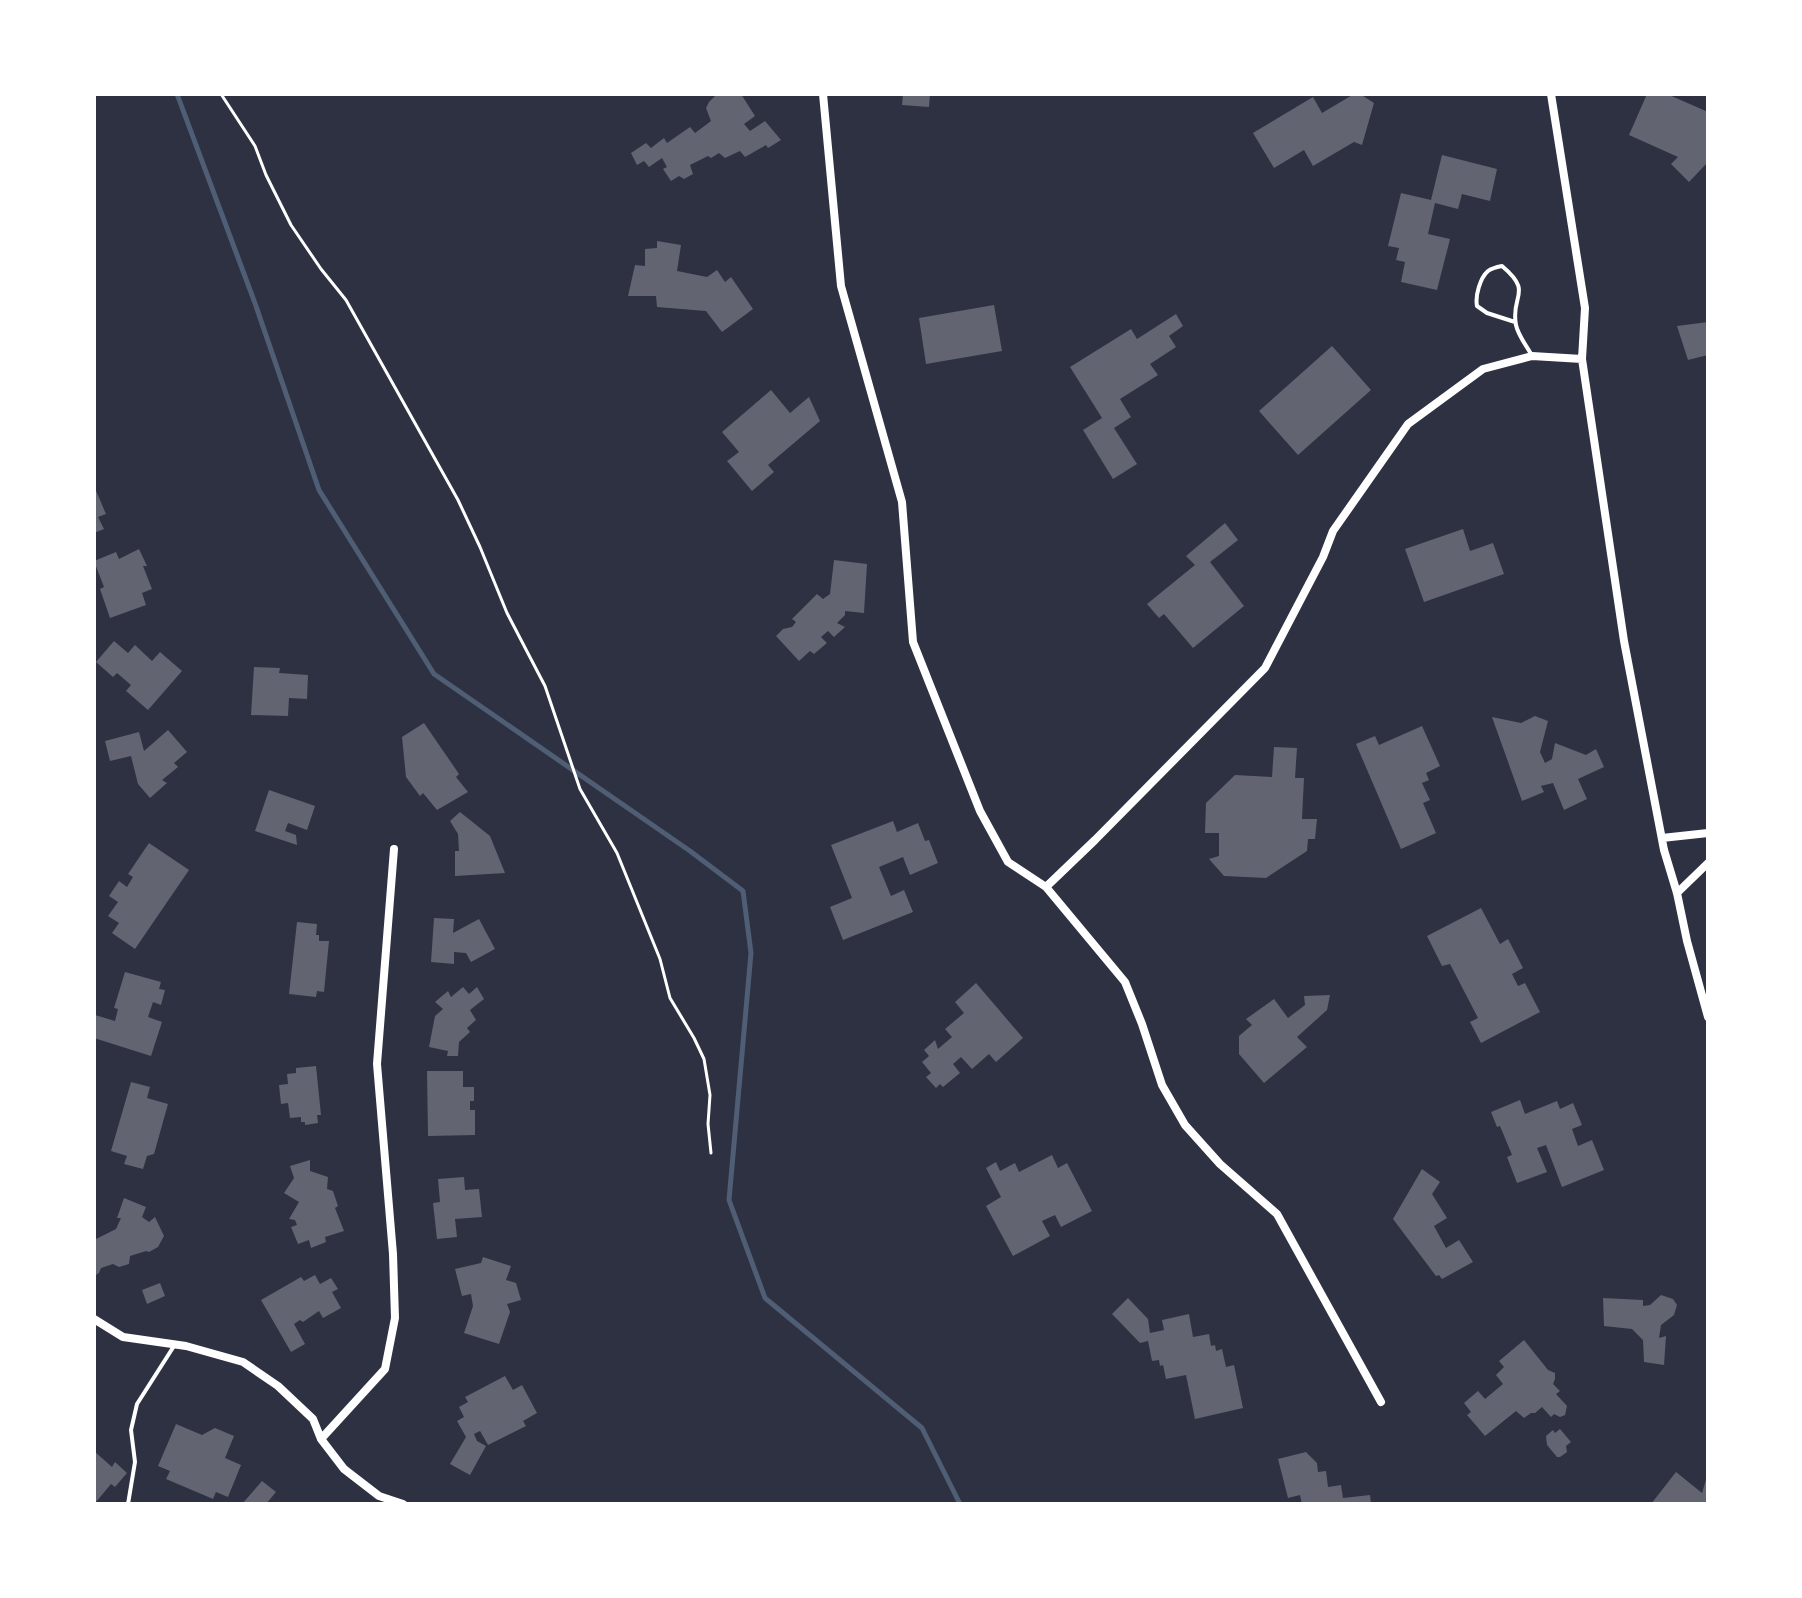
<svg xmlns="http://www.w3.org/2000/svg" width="1802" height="1598" font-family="Inter,sans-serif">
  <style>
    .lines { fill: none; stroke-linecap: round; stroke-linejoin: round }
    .stream { stroke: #4f5d75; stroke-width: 5 }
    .building { fill: #626471 }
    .path { stroke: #fff; stroke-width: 3 }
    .service { stroke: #fff; stroke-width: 4 }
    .minor { stroke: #fff; stroke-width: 8 }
  </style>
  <rect width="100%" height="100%" fill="#2d3142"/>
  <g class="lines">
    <path class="stream" d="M 177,94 L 256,306 L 319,490 L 434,674 L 690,851 L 743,891 L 751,953 L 729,1200 L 765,1298 L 922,1428 L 960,1504"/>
  </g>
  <path class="building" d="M 717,94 L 741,94 L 755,116 L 744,124 L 750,131 L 765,121 L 781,140 L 768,148 L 766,145 L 745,157 L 740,151 L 725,158 L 719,153 L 711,158 L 708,156 L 690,165 L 693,174 L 684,179 L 679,176 L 671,181 L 663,169 L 667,167 L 662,158 L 649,167 L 644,161 L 637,165 L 631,153 L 646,143 L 651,148 L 664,138 L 667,143 L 690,127 L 695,133 L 711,121 L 706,108 L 709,102 Z
    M 903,94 L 930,94 L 929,107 L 902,105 Z
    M 1354,94 L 1360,94 L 1374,103 L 1362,145 L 1354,142 L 1313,166 L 1304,150 L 1274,168 L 1253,133 L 1313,97 L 1322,113 Z
    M 1647,94 L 1667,94 L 1708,112 L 1706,121 L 1708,123 L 1708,162 L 1689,182 L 1671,164 L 1678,157 L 1629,135 Z
    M 1442,155 L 1497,169 L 1490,201 L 1462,194 L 1458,209 L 1435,203 L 1428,234 L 1450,239 L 1437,290 L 1401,282 L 1405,262 L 1396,260 L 1399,248 L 1388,246 L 1401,193 L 1431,200 Z
    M 657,241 L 681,245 L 677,271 L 707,277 L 717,270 L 725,282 L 731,277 L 753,309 L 722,332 L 706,311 L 657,307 L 656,296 L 628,296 L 635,265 L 645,266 L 645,249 L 657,248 Z
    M 994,305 L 1002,351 L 926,364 L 919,318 Z
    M 1176,314 L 1183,326 L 1169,336 L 1176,347 L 1150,364 L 1158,375 L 1120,399 L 1131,417 L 1114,428 L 1137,464 L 1113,479 L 1083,430 L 1102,418 L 1070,367 L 1131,329 L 1137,339 Z
    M 1708,322 L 1708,355 L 1688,360 L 1677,326 Z
    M 1332,346 L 1371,390 L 1298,455 L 1259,411 Z
    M 771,390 L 790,413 L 809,397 L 820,421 L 768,465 L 774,472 L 752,491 L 727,461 L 739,452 L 722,432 Z
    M 94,486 L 106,514 L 98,517 L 104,529 L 94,533 Z
    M 1225,523 L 1238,540 L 1210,562 L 1244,606 L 1193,648 L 1164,614 L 1159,618 L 1147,604 L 1195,565 L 1186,556 Z
    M 1463,529 L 1470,551 L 1493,543 L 1504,574 L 1424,602 L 1405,549 Z
    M 139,549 L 147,566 L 143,566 L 152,589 L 142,593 L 146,605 L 110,618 L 100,589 L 104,587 L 94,561 L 116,552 L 119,559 Z
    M 834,560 L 867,564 L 864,613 L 845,611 L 845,615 L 837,623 L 845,627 L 834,637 L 828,631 L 821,637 L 827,643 L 814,654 L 810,651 L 799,661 L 776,636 L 783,629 L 792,627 L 796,622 L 792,619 L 817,594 L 823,599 L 830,594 Z
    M 114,641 L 128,653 L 135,645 L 152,661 L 160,652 L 182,671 L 148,710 L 126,691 L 131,685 L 117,673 L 113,677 L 96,662 Z
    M 254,667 L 280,668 L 279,673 L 308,675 L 307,699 L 289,698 L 288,716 L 251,715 Z
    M 1535,716 L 1548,721 L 1540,752 L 1545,763 L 1552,759 L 1555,743 L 1586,755 L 1596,749 L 1604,767 L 1578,779 L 1587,799 L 1564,810 L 1553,783 L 1541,786 L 1544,792 L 1522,801 L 1492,717 L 1521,723 Z
    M 424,723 L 459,774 L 456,777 L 468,792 L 437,810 L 423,793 L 420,796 L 406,777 L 402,737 Z
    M 1422,726 L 1440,766 L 1426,773 L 1429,780 L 1422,783 L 1430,800 L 1423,803 L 1436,833 L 1401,849 L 1356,744 L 1375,736 L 1379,745 Z
    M 168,730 L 187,752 L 174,763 L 178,767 L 162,780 L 167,783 L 150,798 L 138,784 L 131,756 L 110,761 L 105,741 L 139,732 L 144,751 Z
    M 1274,747 L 1297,748 L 1295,778 L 1304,778 L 1302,819 L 1317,819 L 1315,839 L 1308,839 L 1307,851 L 1266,878 L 1224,876 L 1209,859 L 1219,856 L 1219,833 L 1205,833 L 1206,803 L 1235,775 L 1272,777 Z
    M 269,790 L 315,806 L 307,830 L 288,823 L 285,831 L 296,835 L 297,845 L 255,831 Z
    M 460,812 L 490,836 L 505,873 L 455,876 L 455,851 L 459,851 L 458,834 L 450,821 Z
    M 893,821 L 897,832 L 918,823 L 925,841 L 929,840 L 938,863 L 910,875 L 903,857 L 879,867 L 891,896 L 904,890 L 913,912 L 843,940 L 830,907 L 852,898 L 831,845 Z
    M 149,843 L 189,870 L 135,949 L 112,933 L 119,923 L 108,916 L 118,902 L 109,896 L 119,881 L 127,887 L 133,877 L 128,874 Z
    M 1481,908 L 1500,944 L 1508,939 L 1523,968 L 1512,974 L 1518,986 L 1525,983 L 1540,1012 L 1481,1043 L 1470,1022 L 1478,1018 L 1450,964 L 1442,966 L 1427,936 Z
    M 434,918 L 454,919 L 453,933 L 479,919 L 495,949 L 471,962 L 466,953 L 454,952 L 454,964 L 431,962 Z
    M 297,922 L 317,924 L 316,935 L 319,935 L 319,941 L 329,941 L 324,992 L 317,991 L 316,997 L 289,994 Z
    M 125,972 L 161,982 L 159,989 L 165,990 L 161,1005 L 153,1002 L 148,1017 L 162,1022 L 151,1056 L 94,1038 L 95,1015 L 115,1021 L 118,1009 L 114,1008 Z
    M 976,983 L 1023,1038 L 996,1062 L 989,1054 L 972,1069 L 961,1057 L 953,1064 L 960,1073 L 943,1087 L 940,1084 L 936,1088 L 926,1077 L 931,1073 L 922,1062 L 929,1056 L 924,1050 L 935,1040 L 938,1049 L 952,1037 L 945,1029 L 964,1013 L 955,1002 Z
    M 463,987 L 469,994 L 477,987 L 484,999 L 470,1010 L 476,1020 L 467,1028 L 470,1032 L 459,1042 L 458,1056 L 447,1056 L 448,1051 L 429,1047 L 435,1016 L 443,1009 L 435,1002 L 448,991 L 451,997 Z
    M 1330,995 L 1327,1010 L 1297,1037 L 1307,1047 L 1264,1083 L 1239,1054 L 1239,1036 L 1252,1025 L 1246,1019 L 1274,999 L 1288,1018 L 1305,1005 L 1304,996 Z
    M 316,1066 L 321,1115 L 317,1115 L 318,1123 L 305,1125 L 305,1122 L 301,1122 L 301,1117 L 290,1118 L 288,1103 L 281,1104 L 279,1085 L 288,1084 L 287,1074 L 296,1073 L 296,1068 Z
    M 427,1071 L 463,1071 L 463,1087 L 474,1087 L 474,1101 L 470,1101 L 470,1110 L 475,1110 L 475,1135 L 428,1136 Z
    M 131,1082 L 150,1087 L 147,1098 L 168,1104 L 154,1154 L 147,1156 L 143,1169 L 124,1164 L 127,1156 L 111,1151 Z
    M 1520,1100 L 1525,1114 L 1557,1101 L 1560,1109 L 1573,1103 L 1582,1125 L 1572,1129 L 1578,1146 L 1592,1140 L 1604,1170 L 1562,1187 L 1546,1145 L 1537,1148 L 1547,1172 L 1517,1183 L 1507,1157 L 1512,1155 L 1500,1126 L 1497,1127 L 1491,1112 Z
    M 1052,1155 L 1058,1168 L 1067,1163 L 1092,1211 L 1061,1227 L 1055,1215 L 1042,1221 L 1050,1236 L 1013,1256 L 986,1206 L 1001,1197 L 986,1168 L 996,1162 L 1000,1171 L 1015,1163 L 1019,1172 Z
    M 310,1160 L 310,1171 L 328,1177 L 327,1189 L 333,1191 L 338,1206 L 335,1208 L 344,1231 L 325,1237 L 326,1242 L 311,1248 L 309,1240 L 298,1244 L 291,1227 L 297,1225 L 295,1220 L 289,1219 L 299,1202 L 284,1193 L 294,1178 L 290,1166 Z
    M 1422,1169 L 1440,1182 L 1432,1194 L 1447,1218 L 1434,1226 L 1446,1248 L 1459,1240 L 1473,1262 L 1442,1279 L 1439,1275 L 1436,1276 L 1393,1219 Z
    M 464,1177 L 465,1190 L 479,1189 L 482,1217 L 455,1219 L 457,1237 L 437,1239 L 433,1203 L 440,1202 L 438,1179 Z
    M 124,1198 L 146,1207 L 142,1217 L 149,1222 L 155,1217 L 164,1236 L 158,1247 L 149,1252 L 146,1251 L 130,1256 L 129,1264 L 119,1267 L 113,1264 L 101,1268 L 99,1273 L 94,1276 L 94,1240 L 116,1229 L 121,1218 L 117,1218 Z
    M 483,1257 L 511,1266 L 506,1280 L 516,1283 L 521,1300 L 507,1304 L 510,1312 L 499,1344 L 464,1333 L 473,1306 L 471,1294 L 462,1296 L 455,1269 L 481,1263 Z
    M 315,1275 L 320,1284 L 331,1278 L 338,1289 L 332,1292 L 341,1308 L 323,1318 L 319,1311 L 303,1322 L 300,1320 L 294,1324 L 305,1344 L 291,1352 L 261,1300 L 301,1277 L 304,1281 Z
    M 160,1283 L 165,1296 L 147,1304 L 142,1290 Z
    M 1661,1295 L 1673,1299 L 1677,1305 L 1674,1315 L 1661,1325 L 1659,1338 L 1666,1336 L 1664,1365 L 1644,1362 L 1643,1340 L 1632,1329 L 1604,1326 L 1603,1298 L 1643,1300 L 1643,1306 L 1650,1305 Z
    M 1128,1298 L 1148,1319 L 1150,1333 L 1164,1330 L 1162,1320 L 1189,1314 L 1193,1337 L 1209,1334 L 1211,1346 L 1215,1345 L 1216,1351 L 1222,1349 L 1226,1367 L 1234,1365 L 1243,1408 L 1195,1419 L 1186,1375 L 1166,1379 L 1163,1365 L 1160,1366 L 1159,1360 L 1152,1361 L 1148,1341 L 1140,1343 L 1112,1314 Z
    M 1524,1340 L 1548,1370 L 1555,1373 L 1555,1379 L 1553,1384 L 1560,1391 L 1556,1394 L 1567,1406 L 1565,1415 L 1560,1417 L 1554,1414 L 1551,1417 L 1542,1407 L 1535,1413 L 1531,1413 L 1524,1418 L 1516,1411 L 1485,1436 L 1467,1415 L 1471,1412 L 1464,1403 L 1478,1391 L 1485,1399 L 1503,1384 L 1496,1375 L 1504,1367 L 1499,1361 Z
    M 505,1376 L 513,1390 L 522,1385 L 537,1413 L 523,1421 L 526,1426 L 488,1445 L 480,1431 L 474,1434 L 477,1441 L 486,1446 L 470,1475 L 450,1464 L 466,1437 L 457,1421 L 464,1417 L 459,1407 L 468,1402 L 465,1397 Z
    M 176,1424 L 202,1435 L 215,1428 L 234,1436 L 225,1458 L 241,1465 L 228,1497 L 216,1492 L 213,1499 L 166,1479 L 170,1471 L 158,1466 Z
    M 1560,1429 L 1571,1442 L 1566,1446 L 1567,1452 L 1560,1457 L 1557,1457 L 1547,1445 L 1546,1436 L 1553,1430 L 1555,1433 Z
    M 94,1451 L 112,1467 L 115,1462 L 127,1473 L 115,1487 L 111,1484 L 96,1502 L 94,1501 Z
    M 1306,1452 L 1317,1463 L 1318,1472 L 1326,1471 L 1328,1487 L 1341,1485 L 1343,1498 L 1370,1495 L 1371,1504 L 1302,1504 L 1300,1495 L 1288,1498 L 1278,1459 Z
    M 1676,1472 L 1702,1493 L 1708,1473 L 1708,1504 L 1651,1504 Z
    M 262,1481 L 276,1492 L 266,1504 L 242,1504 Z"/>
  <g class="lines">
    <path class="path" d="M 221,94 L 255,146 L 266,175 L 291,225 L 321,269 L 346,300 L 458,500 L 480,547 L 507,613 L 545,686 L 580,789 L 617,853 L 660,959 L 670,998 L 694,1038 L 704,1059 L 710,1095 L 708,1124 L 711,1153"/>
    <path class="service" d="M 1515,322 L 1487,313 L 1477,306 C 1475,296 1480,278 1488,271 C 1492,268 1497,267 1502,266 C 1534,293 1510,295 1516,325 C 1518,335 1526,345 1531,354
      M 128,1504 L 135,1462 L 131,1430 L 137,1404 L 174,1346"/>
    <path class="minor" d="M 823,94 L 841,286 L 902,502 L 913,642 L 980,811 L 1008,862 L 1046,887 L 1125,982 L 1142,1024 L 1162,1085 L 1185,1125 L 1220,1164 L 1277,1214 L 1381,1402
      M 1551,94 L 1585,308 L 1582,359 L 1624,641 L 1664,850 L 1677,893 L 1687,941 L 1708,1017
      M 1662,838 L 1708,833
      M 1046,887 L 1095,840 L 1265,668 L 1323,557 L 1333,531 L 1408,424 L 1483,369 L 1532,356 L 1582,359
      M 1677,893 L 1708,863
      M 94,1319 L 123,1337 L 186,1346 L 243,1362 L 278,1386 L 313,1419 L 321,1439 L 344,1469 L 379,1496 L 403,1504
      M 321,1439 L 385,1369 L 395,1318 L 393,1254 L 377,1064 L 394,849"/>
  </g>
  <rect width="1802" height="1598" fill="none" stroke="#ffffff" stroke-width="192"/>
</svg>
